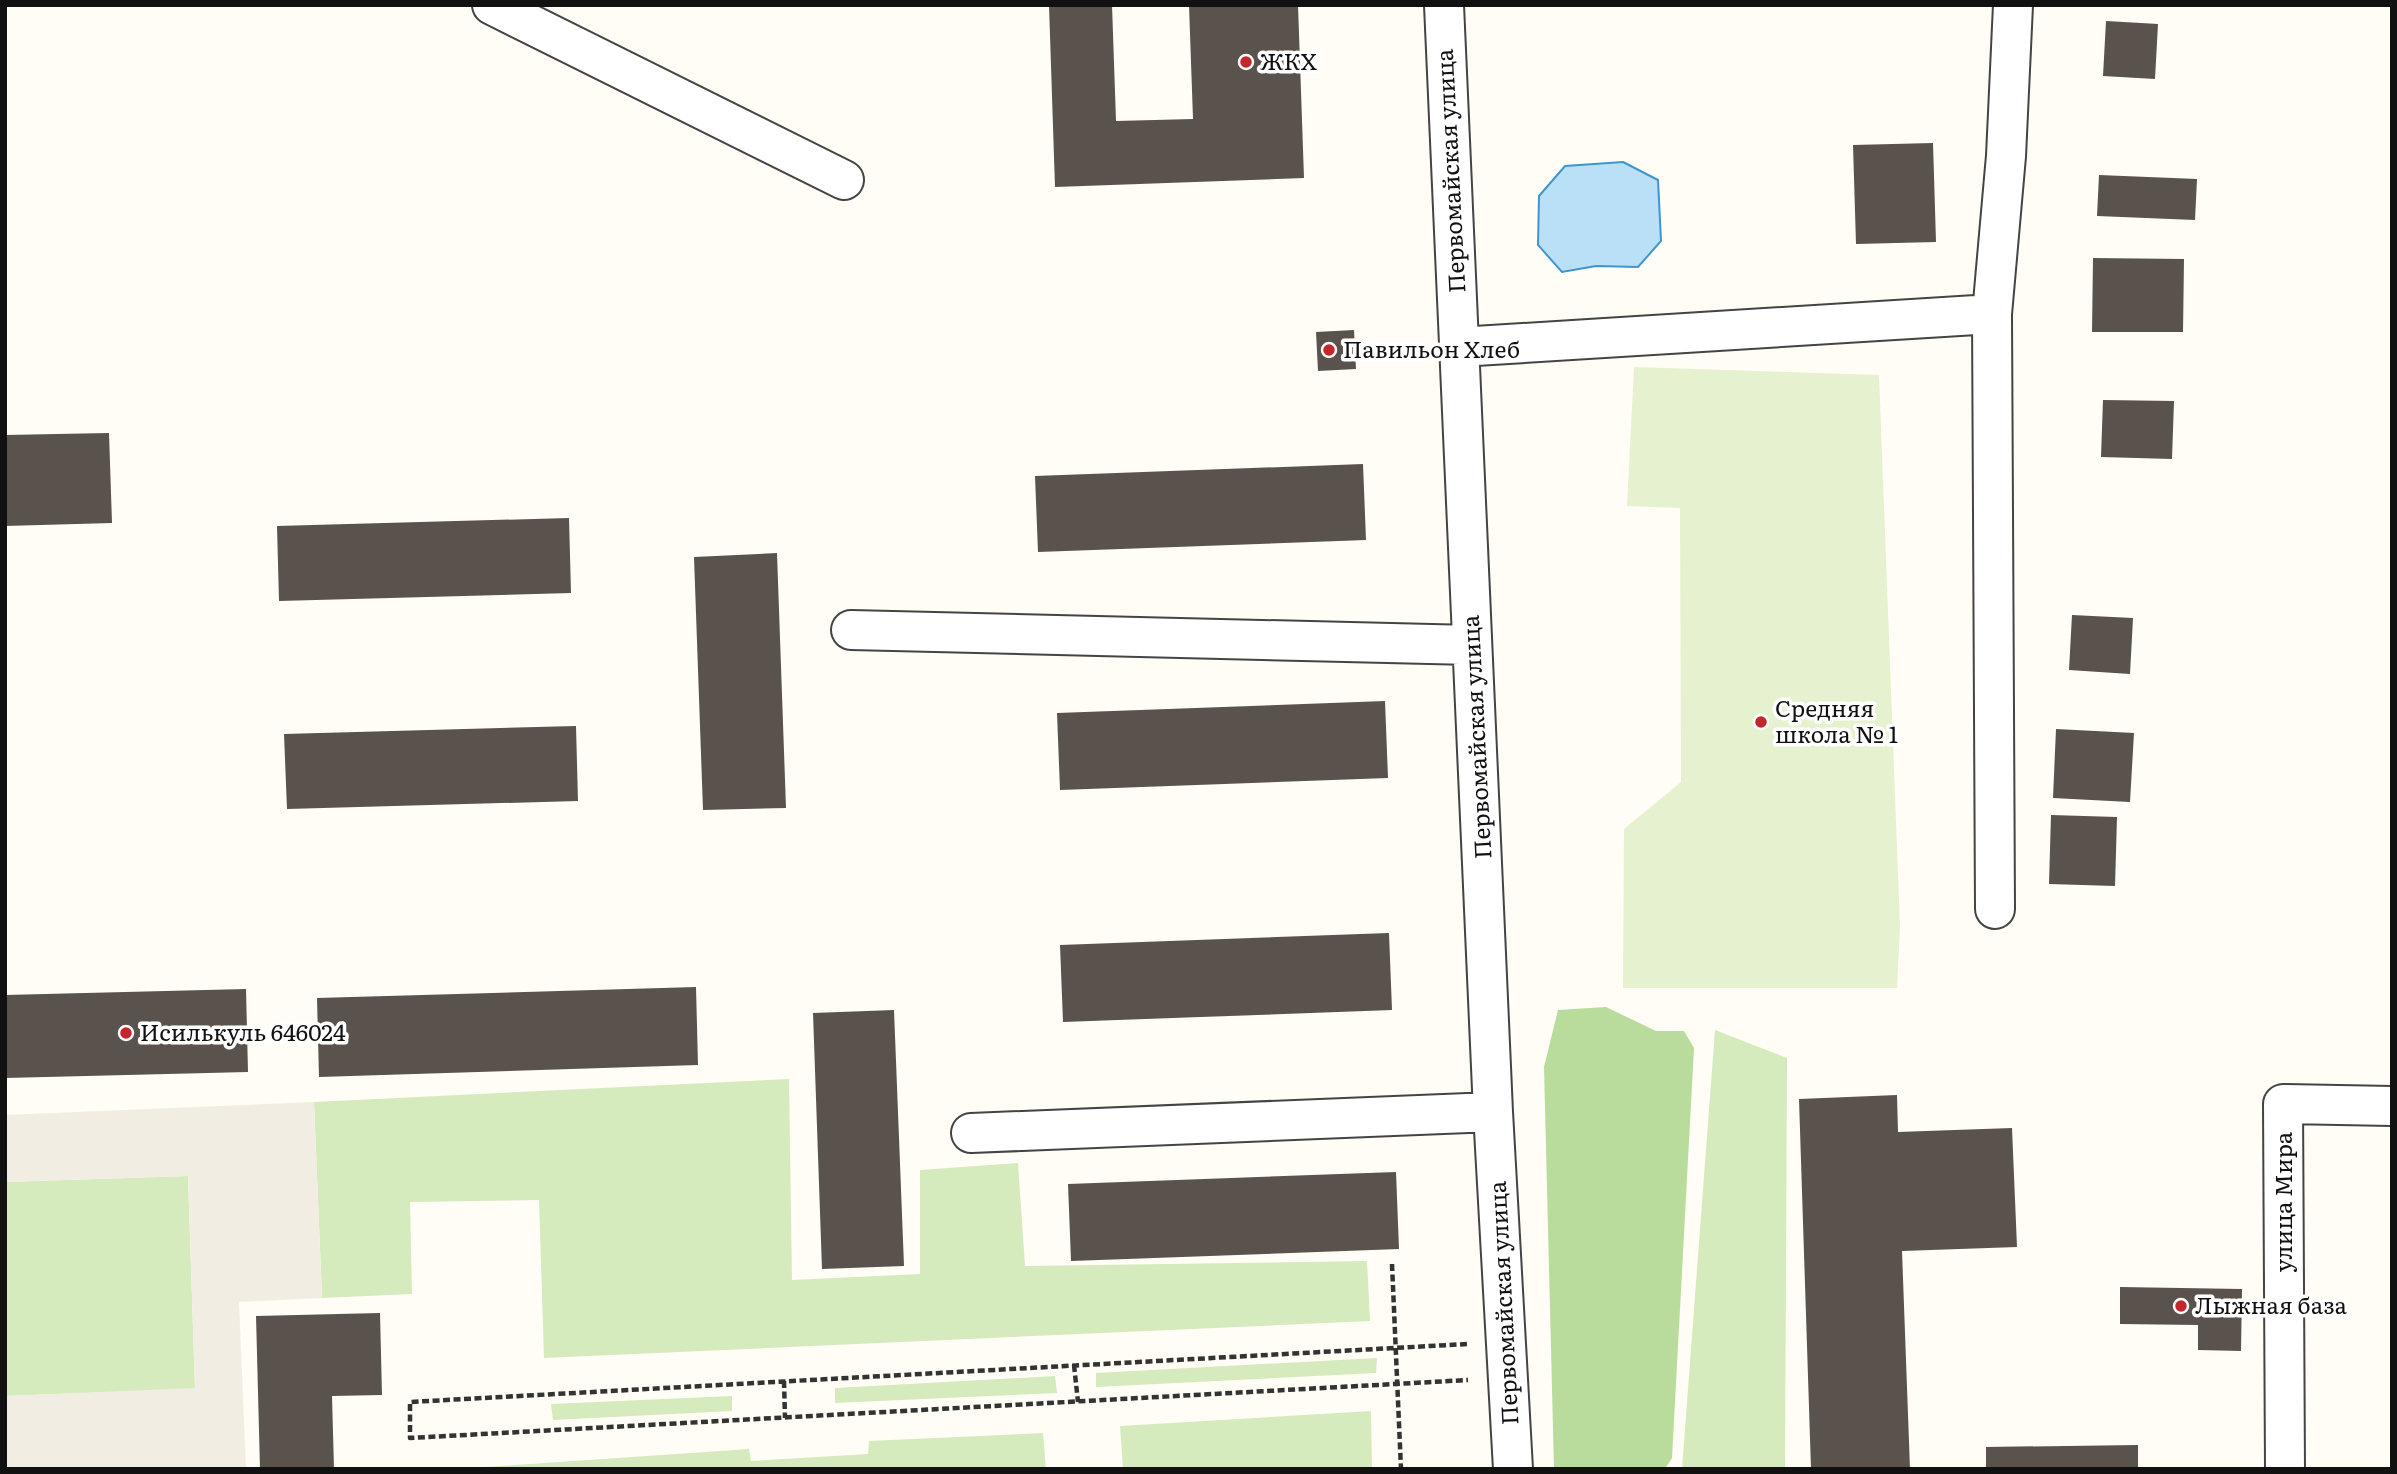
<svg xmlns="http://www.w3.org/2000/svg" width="2397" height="1474" font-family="Literata,serif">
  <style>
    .green { fill: #d5ebbd }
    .forest { fill: #b9dc9c }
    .pitch { fill: #e6f2cf }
    .plaza { fill: #f1ede2 }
    .water { fill: #b9e0f7; stroke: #3f96cf; stroke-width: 2 }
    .building { fill: #5a524d }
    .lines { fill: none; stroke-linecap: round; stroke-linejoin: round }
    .minor-casing { stroke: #444; stroke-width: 42 }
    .path { stroke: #333; stroke-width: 4.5; stroke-dasharray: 7 3.5; stroke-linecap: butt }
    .minor { stroke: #fff; stroke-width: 38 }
    .poi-dot { fill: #c4262e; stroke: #fff; stroke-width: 2.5 }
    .labels { text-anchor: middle; stroke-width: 7; stroke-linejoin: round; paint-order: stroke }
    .poi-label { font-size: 23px; fill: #111; stroke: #fff; text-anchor: start }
    .street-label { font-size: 23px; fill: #111; stroke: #fff }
  </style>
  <rect width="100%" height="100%" fill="#fffdf5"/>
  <path class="green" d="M 1715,1030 L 1787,1058 L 1785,1469 L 1682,1469 Z
    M 789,1079 L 792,1280 L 920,1274 L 920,1170 L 1018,1163 L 1025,1266 L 1367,1261 L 1370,1321 L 544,1358 L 539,1200 L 410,1202 L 412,1294 L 322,1298 L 314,1102 Z
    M 188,1176 L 195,1389 L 5,1396 L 5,1182 Z
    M 1377,1358 L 1376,1373 L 1096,1387 L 1096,1373 Z
    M 1055,1376 L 1057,1393 L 835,1403 L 835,1388 Z
    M 732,1396 L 732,1411 L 553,1420 L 551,1404 Z
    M 1371,1411 L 1372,1469 L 1123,1469 L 1120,1426 Z
    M 1043,1433 L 1046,1469 L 456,1469 L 749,1449 L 751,1461 L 868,1454 L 869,1441 Z"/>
  <path class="forest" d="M 1606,1007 L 1656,1031 L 1684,1031 L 1694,1048 L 1672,1458 L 1665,1469 L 1554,1469 L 1544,1067 L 1558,1010 Z"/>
  <path class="pitch" d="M 1634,367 L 1879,375 L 1900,927 L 1897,988 L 1623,988 L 1624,829 L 1681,782 L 1680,508 L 1627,506 Z"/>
  <path class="plaza" d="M 314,1102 L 322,1298 L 239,1302 L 246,1469 L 5,1469 L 5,1396 L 195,1388 L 188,1176 L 5,1182 L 5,1115 Z"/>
  <path class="water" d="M 1623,162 L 1658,180 L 1661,241 L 1638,267 L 1596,266 L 1562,272 L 1538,245 L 1539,196 L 1565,166 Z"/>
  <path class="building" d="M 1049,5 L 1112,5 L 1116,121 L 1193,119 L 1189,5 L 1298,5 L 1304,178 L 1055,187 Z
    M 2106,21 L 2158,24 L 2155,79 L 2103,76 Z
    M 1933,143 L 1936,242 L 1856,244 L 1853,145 Z
    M 2099,175 L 2197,179 L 2195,220 L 2097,216 Z
    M 2093,258 L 2184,259 L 2183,332 L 2092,332 Z
    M 1354,330 L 1356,369 L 1318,371 L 1316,332 Z
    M 2103,400 L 2174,401 L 2172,459 L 2101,457 Z
    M 109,433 L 112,523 L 5,526 L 5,435 Z
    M 1363,464 L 1366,540 L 1038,552 L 1035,476 Z
    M 569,518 L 571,593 L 279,601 L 277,526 Z
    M 777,553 L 786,808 L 703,810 L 694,557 Z
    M 2072,615 L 2133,618 L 2130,674 L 2069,670 Z
    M 1385,701 L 1388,778 L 1060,790 L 1057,713 Z
    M 576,726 L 578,801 L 287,809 L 284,734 Z
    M 2056,729 L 2134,733 L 2130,802 L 2053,798 Z
    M 2051,815 L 2117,817 L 2115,886 L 2049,884 Z
    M 1389,933 L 1392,1010 L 1063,1022 L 1060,945 Z
    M 696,987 L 698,1065 L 319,1077 L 317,998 Z
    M 246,989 L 248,1072 L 5,1078 L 5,995 Z
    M 894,1010 L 904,1266 L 822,1269 L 813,1013 Z
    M 1897,1095 L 1898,1132 L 2012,1128 L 2017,1247 L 1902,1251 L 1910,1469 L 1811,1469 L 1799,1099 Z
    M 1396,1172 L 1399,1249 L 1071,1261 L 1068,1184 Z
    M 2120,1287 L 2242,1289 L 2241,1351 L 2198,1350 L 2198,1325 L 2120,1324 Z
    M 380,1313 L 382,1395 L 332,1396 L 334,1469 L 260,1469 L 256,1316 Z
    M 2138,1445 L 2138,1469 L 1986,1469 L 1986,1447 Z"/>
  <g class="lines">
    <g class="minor-casing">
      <path id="minor" d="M 492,5 L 844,180
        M 1444,5 L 1493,1112 L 1513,1469
        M 1459,347 L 1992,314
        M 851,630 L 1472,645
        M 1995,909 L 1992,314 L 2006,156 L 2013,5
        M 971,1133 L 1493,1112
        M 2285,1469 L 2283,1104 L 2392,1106"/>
    </g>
    <path class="path" d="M 1392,1264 L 1401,1469
      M 1467,1344 L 410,1402 L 410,1438 L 1468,1380
      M 1074,1365 L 1078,1402
      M 784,1381 L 785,1418"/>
    <use href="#minor" class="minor"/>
  </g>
  <g class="poi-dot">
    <circle cx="1246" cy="62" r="7"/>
    <circle cx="1329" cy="350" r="7"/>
    <circle cx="1761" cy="722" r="7"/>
    <circle cx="126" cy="1033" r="7"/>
    <circle cx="2181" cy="1306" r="7"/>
  </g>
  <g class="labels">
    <g class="poi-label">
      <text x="1260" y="70">ЖКХ</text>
      <text x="1343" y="358">Павильон Хлеб</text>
      <text x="1775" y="717">Средняя<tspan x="1775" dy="26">школа № 1</tspan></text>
      <text x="140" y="1041">Исилькуль 646024</text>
      <text x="2195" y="1314">Лыжная база</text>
    </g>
    <g class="street-label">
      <text transform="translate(1451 171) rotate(-93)" y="8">Первомайская улица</text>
      <text transform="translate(1477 737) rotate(-93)" y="8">Первомайская улица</text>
      <text transform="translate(2284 1202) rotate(-90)" y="8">улица Мира</text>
      <text transform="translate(1504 1303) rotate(-93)" y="8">Первомайская улица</text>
    </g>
  </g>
  <rect width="2397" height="1474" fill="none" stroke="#111111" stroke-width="14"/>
</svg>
